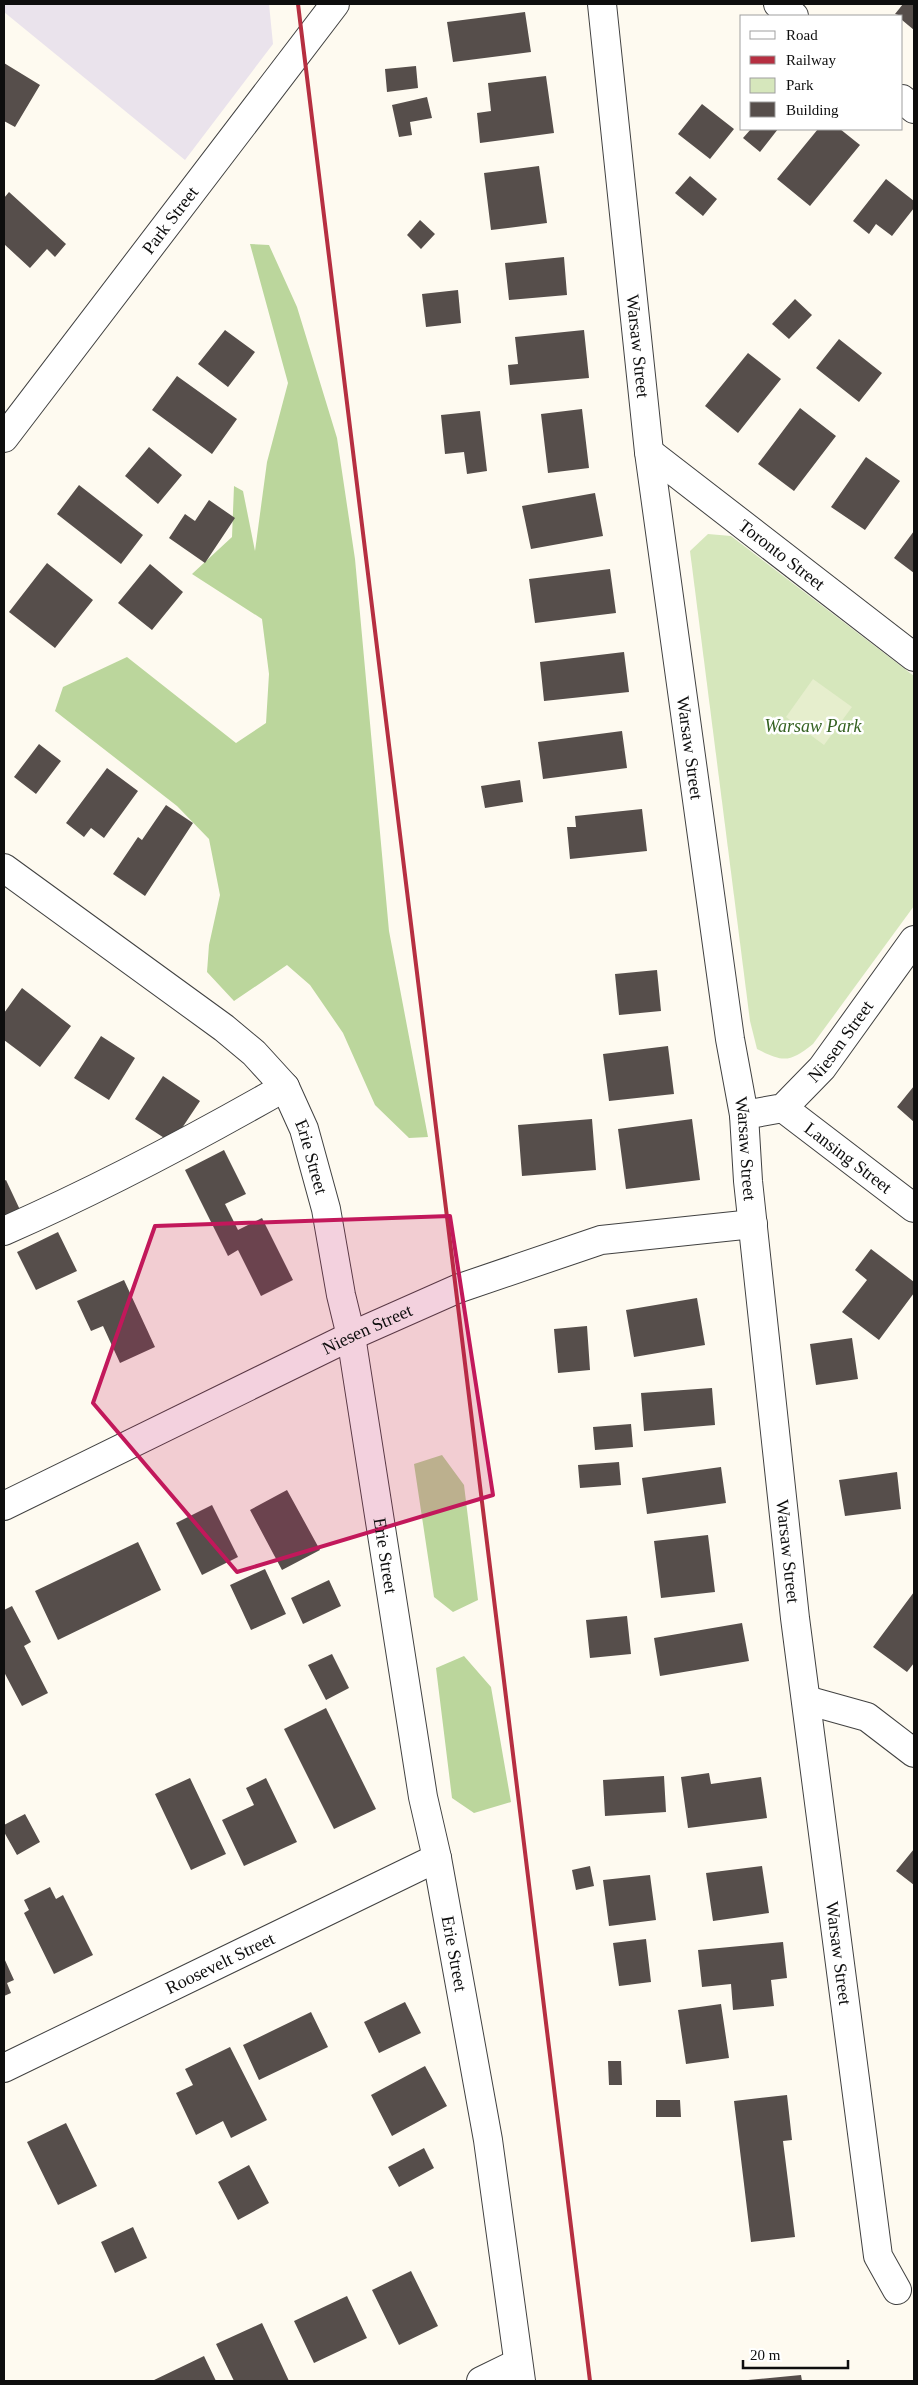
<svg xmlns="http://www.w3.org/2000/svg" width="918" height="2385" font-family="Georgia,serif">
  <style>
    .industrial { fill: #eae3ec }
    .green { fill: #d6e7bc }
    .forest { fill: #bbd69c }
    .pitch { fill: #e6eecd }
    .building { fill: #564e4b }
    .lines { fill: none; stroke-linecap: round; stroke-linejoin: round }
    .minor-casing { stroke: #414141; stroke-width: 30 }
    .minor { stroke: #fff; stroke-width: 28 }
    .rail { stroke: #b62f41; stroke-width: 4 }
    .marked { fill: #c2185b; fill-opacity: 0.2; stroke: #c2185b; stroke-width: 4; stroke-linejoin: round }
    .labels { text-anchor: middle; stroke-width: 5; stroke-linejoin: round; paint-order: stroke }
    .street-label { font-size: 18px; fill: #0e0e0e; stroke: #fff }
    .park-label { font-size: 18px; font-style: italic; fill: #356222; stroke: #fff }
  </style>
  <rect width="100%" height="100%" fill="#fefaf0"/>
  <path class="industrial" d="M 4,4 L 269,4 L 273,44 L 185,160 L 4,12 Z"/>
  <path class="green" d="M 708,534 L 731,536 L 914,676 L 914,906 L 813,1044 C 790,1062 784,1063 757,1049 L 750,1021 L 690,551 Z"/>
  <path class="forest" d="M 250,244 L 269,245 L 297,307 L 337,438 L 355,559 L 389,931 L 428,1137 L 409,1138 L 375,1105 L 343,1033 L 310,985 L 287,965 L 234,1001 L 207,972 L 209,945 L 220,895 L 209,839 L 177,806 L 55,711 L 63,687 L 127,657 L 236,743 L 266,723 L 269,674 L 262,619 L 192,574 L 232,537 L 234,486 L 243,491 L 255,551 L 267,462 L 288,383 Z
    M 442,1455 L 464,1485 L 478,1600 L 453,1612 L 434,1597 L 414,1464 Z
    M 464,1656 L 491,1687 L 511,1802 L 474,1813 L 452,1798 L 436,1668 Z"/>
  <path class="pitch" d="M 813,679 L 852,707 L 824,745 L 786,717 Z"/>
  <path class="building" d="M 903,4 L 914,4 L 914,30 L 902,20 L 902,16 L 895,14 Z
    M 525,12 L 531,52 L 453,62 L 447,22 Z
    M 4,63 L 40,85 L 15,127 L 4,121 Z
    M 416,66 L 418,88 L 387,92 L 385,69 Z
    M 546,76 L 554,133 L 480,143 L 477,113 L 491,111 L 488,83 Z
    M 427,97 L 432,118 L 410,122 L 412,135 L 399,137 L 392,105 Z
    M 702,104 L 734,129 L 710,159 L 678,134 Z
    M 751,129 L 778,129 L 760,152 L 743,138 Z
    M 818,129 L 840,129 L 860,145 L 810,206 L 777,179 Z
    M 539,166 L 547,223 L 491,230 L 484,173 Z
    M 690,176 L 717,199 L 703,216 L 675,193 Z
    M 886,179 L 914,201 L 914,208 L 892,236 L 876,224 L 869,234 L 853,221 Z
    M 9,192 L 66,244 L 55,257 L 47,249 L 30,268 L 4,244 L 4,198 Z
    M 420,220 L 435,234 L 421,249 L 407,235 Z
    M 564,257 L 567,295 L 509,300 L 505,263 Z
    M 458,290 L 461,323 L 426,327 L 422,294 Z
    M 795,299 L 812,315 L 789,339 L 772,324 Z
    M 225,330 L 255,352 L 228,387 L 198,364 Z
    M 584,330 L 589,378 L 510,385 L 508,365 L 518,364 L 515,337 Z
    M 839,339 L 882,373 L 859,402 L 816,368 Z
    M 748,353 L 781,379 L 738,433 L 705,406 Z
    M 177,376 L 237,419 L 212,454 L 152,410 Z
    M 800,408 L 836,436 L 794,491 L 758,464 Z
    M 582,409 L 589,468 L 548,473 L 541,414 Z
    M 480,411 L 487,471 L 467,474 L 464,452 L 445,454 L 441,415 Z
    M 149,447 L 182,475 L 158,504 L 125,476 Z
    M 866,457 L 900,481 L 865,530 L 831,507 Z
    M 79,485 L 143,535 L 121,564 L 57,514 Z
    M 595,493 L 603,536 L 531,549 L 522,506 Z
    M 209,500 L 235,518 L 205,563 L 169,538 L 185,514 L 195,521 Z
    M 914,531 L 914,573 L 894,558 Z
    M 47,563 L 93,600 L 55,648 L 9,612 Z
    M 150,564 L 183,592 L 152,630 L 118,603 Z
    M 610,569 L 616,613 L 535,623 L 529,579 Z
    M 624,652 L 629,692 L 544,701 L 540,662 Z
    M 622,731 L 627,768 L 543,779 L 538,742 Z
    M 39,744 L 61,761 L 36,794 L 14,777 Z
    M 107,768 L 138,791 L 104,838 L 91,828 L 84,837 L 66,823 Z
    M 520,780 L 523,802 L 485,808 L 481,786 Z
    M 166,805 L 193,823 L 145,896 L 113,874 L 138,837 L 142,840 Z
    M 642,809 L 647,851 L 570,859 L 567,827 L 576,827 L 575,816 Z
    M 657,970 L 661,1011 L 619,1015 L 615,974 Z
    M 22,988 L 71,1026 L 40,1067 L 4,1040 L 4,1013 Z
    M 101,1036 L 135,1058 L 109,1100 L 74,1078 Z
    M 668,1046 L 674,1094 L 609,1101 L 603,1054 Z
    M 163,1076 L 200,1101 L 172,1143 L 135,1119 Z
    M 914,1086 L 914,1122 L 897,1107 Z
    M 592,1119 L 596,1170 L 522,1176 L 518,1125 Z
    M 692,1119 L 700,1180 L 626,1189 L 618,1129 Z
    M 224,1150 L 246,1194 L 225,1204 L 238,1230 L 262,1218 L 293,1280 L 261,1296 L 238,1250 L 228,1256 L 185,1170 Z
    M 6,1180 L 21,1212 L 4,1220 L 4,1181 Z
    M 58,1232 L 77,1271 L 36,1290 L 17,1252 Z
    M 871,1249 L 914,1282 L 914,1293 L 879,1340 L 842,1312 L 867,1280 L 855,1270 Z
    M 124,1280 L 155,1347 L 120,1363 L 103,1326 L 91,1331 L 77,1301 Z
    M 697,1298 L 705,1345 L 634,1357 L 626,1310 Z
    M 587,1326 L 590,1370 L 558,1373 L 554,1329 Z
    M 852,1338 L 858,1379 L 816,1385 L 810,1344 Z
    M 712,1388 L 715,1425 L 644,1431 L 641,1393 Z
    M 631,1424 L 633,1447 L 595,1450 L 593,1427 Z
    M 619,1462 L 621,1485 L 580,1488 L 578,1465 Z
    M 721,1467 L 726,1503 L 647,1514 L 642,1478 Z
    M 897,1472 L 901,1509 L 845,1516 L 839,1480 Z
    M 287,1490 L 320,1550 L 282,1570 L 250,1510 Z
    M 212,1505 L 238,1557 L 202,1575 L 176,1523 Z
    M 708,1535 L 715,1592 L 661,1598 L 654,1541 Z
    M 138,1542 L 161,1590 L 58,1640 L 35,1591 Z
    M 265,1569 L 286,1614 L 251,1630 L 230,1585 Z
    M 329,1580 L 341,1606 L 303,1624 L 291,1598 Z
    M 914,1592 L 914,1663 L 907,1672 L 873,1647 Z
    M 12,1606 L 31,1642 L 24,1646 L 48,1693 L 22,1706 L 4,1672 L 4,1610 Z
    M 627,1616 L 631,1654 L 590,1658 L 586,1620 Z
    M 742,1623 L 749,1661 L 660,1676 L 654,1638 Z
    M 332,1654 L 349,1688 L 326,1700 L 308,1665 Z
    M 326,1708 L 376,1809 L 334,1829 L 284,1729 Z
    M 709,1773 L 711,1784 L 761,1777 L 767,1818 L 688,1828 L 681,1777 Z
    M 664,1776 L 666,1812 L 605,1816 L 603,1780 Z
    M 190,1778 L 226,1854 L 191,1870 L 155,1794 Z
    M 266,1778 L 297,1842 L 244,1866 L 222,1820 L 254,1805 L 246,1788 Z
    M 25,1814 L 40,1842 L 17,1855 L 4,1832 L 4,1825 Z
    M 914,1849 L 914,1885 L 896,1871 Z
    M 590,1866 L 594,1886 L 576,1890 L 572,1870 Z
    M 762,1866 L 769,1913 L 713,1921 L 706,1873 Z
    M 650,1875 L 656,1920 L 609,1926 L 603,1880 Z
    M 50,1887 L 56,1899 L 63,1895 L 93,1955 L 54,1974 L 24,1913 L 29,1910 L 24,1900 Z
    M 646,1939 L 651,1982 L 619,1986 L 613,1943 Z
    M 783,1942 L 787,1978 L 771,1980 L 774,2006 L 733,2010 L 731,1984 L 702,1987 L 698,1950 Z
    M 4,1958 L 14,1980 L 7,1983 L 11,1993 L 4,1996 Z
    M 405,2002 L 421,2033 L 379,2053 L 364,2022 Z
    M 721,2004 L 729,2058 L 686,2064 L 678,2010 Z
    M 311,2012 L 328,2047 L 259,2080 L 243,2045 Z
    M 230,2047 L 267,2120 L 231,2138 L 223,2121 L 196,2135 L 176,2093 L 193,2085 L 185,2069 Z
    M 608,2061 L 621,2061 L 622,2085 L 609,2085 Z
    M 425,2066 L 447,2106 L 392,2136 L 371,2095 Z
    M 787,2095 L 792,2140 L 783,2141 L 795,2237 L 751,2242 L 734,2101 Z
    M 656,2100 L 680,2100 L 681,2117 L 656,2117 Z
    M 66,2123 L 97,2186 L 58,2205 L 27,2142 Z
    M 424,2148 L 434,2168 L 399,2187 L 388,2167 Z
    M 249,2165 L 269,2203 L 238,2220 L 218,2182 Z
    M 133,2227 L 147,2258 L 115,2273 L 101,2242 Z
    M 411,2271 L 438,2326 L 399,2345 L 372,2290 Z
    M 347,2296 L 367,2338 L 314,2363 L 294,2321 Z
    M 262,2323 L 289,2381 L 234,2381 L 216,2344 Z
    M 204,2356 L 216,2381 L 152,2381 Z
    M 801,2375 L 802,2381 L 748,2381 L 748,2380 Z"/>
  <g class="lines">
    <g class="minor-casing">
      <g id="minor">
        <path id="s1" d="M 602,4 L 649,452 L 730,1039 L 744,1115 L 748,1181 L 795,1618 L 878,2256 L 897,2290"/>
        <path d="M 778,4 L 794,16"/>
        <path d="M 902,99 L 914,109"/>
        <path id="s2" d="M 4,438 L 335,4"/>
        <path id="s3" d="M 649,452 L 914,657"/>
        <path id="s4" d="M 4,868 L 224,1028 L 254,1053 L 285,1087 L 304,1129 L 326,1209 L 341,1295 L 351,1336 L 423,1797 L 437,1858 L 488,2140 L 521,2381"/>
        <path id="s5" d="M 783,1108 L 914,1208"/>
        <path id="s6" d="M 744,1115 L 783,1108 L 822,1068 L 914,940"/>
        <path d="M 4,1231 C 100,1189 194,1139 285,1087"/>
        <path id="s7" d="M 4,1506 L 351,1336 L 457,1289 L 601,1240 L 753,1224"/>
        <path d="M 806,1700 L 867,1717 L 914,1753"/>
        <path id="s8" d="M 4,2068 L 437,1858"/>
        <path d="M 481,2381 L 518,2363"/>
      </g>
    </g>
    <use href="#minor" class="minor"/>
    <path class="rail" d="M 298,4 L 590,2381"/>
  </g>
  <path class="marked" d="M 450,1216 L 493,1495 L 237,1572 L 93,1403 L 155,1226 Z"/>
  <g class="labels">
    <g class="street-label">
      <text dy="6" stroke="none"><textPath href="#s2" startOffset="274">Park Street</textPath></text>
      <text dy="6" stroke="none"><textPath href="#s1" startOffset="344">Warsaw Street</textPath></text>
      <text dy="6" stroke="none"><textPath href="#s3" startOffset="168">Toronto Street</textPath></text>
      <text dy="6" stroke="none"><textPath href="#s1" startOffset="749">Warsaw Street</textPath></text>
      <text dy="6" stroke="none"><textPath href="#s6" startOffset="128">Niesen Street</textPath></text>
      <text dy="6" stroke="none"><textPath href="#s1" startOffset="1154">Warsaw Street</textPath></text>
      <text dy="6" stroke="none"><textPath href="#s5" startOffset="82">Lansing Street</textPath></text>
      <text dy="6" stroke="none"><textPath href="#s4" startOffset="432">Erie Street</textPath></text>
      <text dy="6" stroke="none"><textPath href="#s7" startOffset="404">Niesen Street</textPath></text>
      <text dy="6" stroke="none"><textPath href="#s1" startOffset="1559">Warsaw Street</textPath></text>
      <text dy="6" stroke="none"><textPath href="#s4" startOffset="838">Erie Street</textPath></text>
      <text dy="6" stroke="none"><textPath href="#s1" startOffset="1964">Warsaw Street</textPath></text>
      <text dy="6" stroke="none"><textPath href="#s4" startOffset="1242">Erie Street</textPath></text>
      <text dy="6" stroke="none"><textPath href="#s8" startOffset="240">Roosevelt Street</textPath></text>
    </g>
    <g class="park-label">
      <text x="813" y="732">Warsaw Park</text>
    </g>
  </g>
  <rect width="918" height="2385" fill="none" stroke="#0e0e0e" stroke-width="10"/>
  <rect x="740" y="15" width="162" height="115" fill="#ffffff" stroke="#9f9f9f"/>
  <rect x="750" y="31" width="25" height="8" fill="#ffffff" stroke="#9f9f9f"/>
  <text x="786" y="40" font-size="15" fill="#0e0e0e">Road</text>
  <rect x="750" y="56" width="25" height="8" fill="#b62f41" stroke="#9f9f9f"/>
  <text x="786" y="65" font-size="15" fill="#0e0e0e">Railway</text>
  <rect x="750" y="78" width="25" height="15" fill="#d6e7bc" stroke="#9f9f9f"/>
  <text x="786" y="90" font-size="15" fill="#0e0e0e">Park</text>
  <rect x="750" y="102" width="25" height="15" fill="#564e4b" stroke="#9f9f9f"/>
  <text x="786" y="115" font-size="15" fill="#0e0e0e">Building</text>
  <path d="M743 2360v8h105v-8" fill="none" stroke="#0e0e0e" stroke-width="2.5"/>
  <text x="750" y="2360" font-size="15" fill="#0e0e0e" stroke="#ffffff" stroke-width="4" paint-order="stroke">20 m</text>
</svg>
